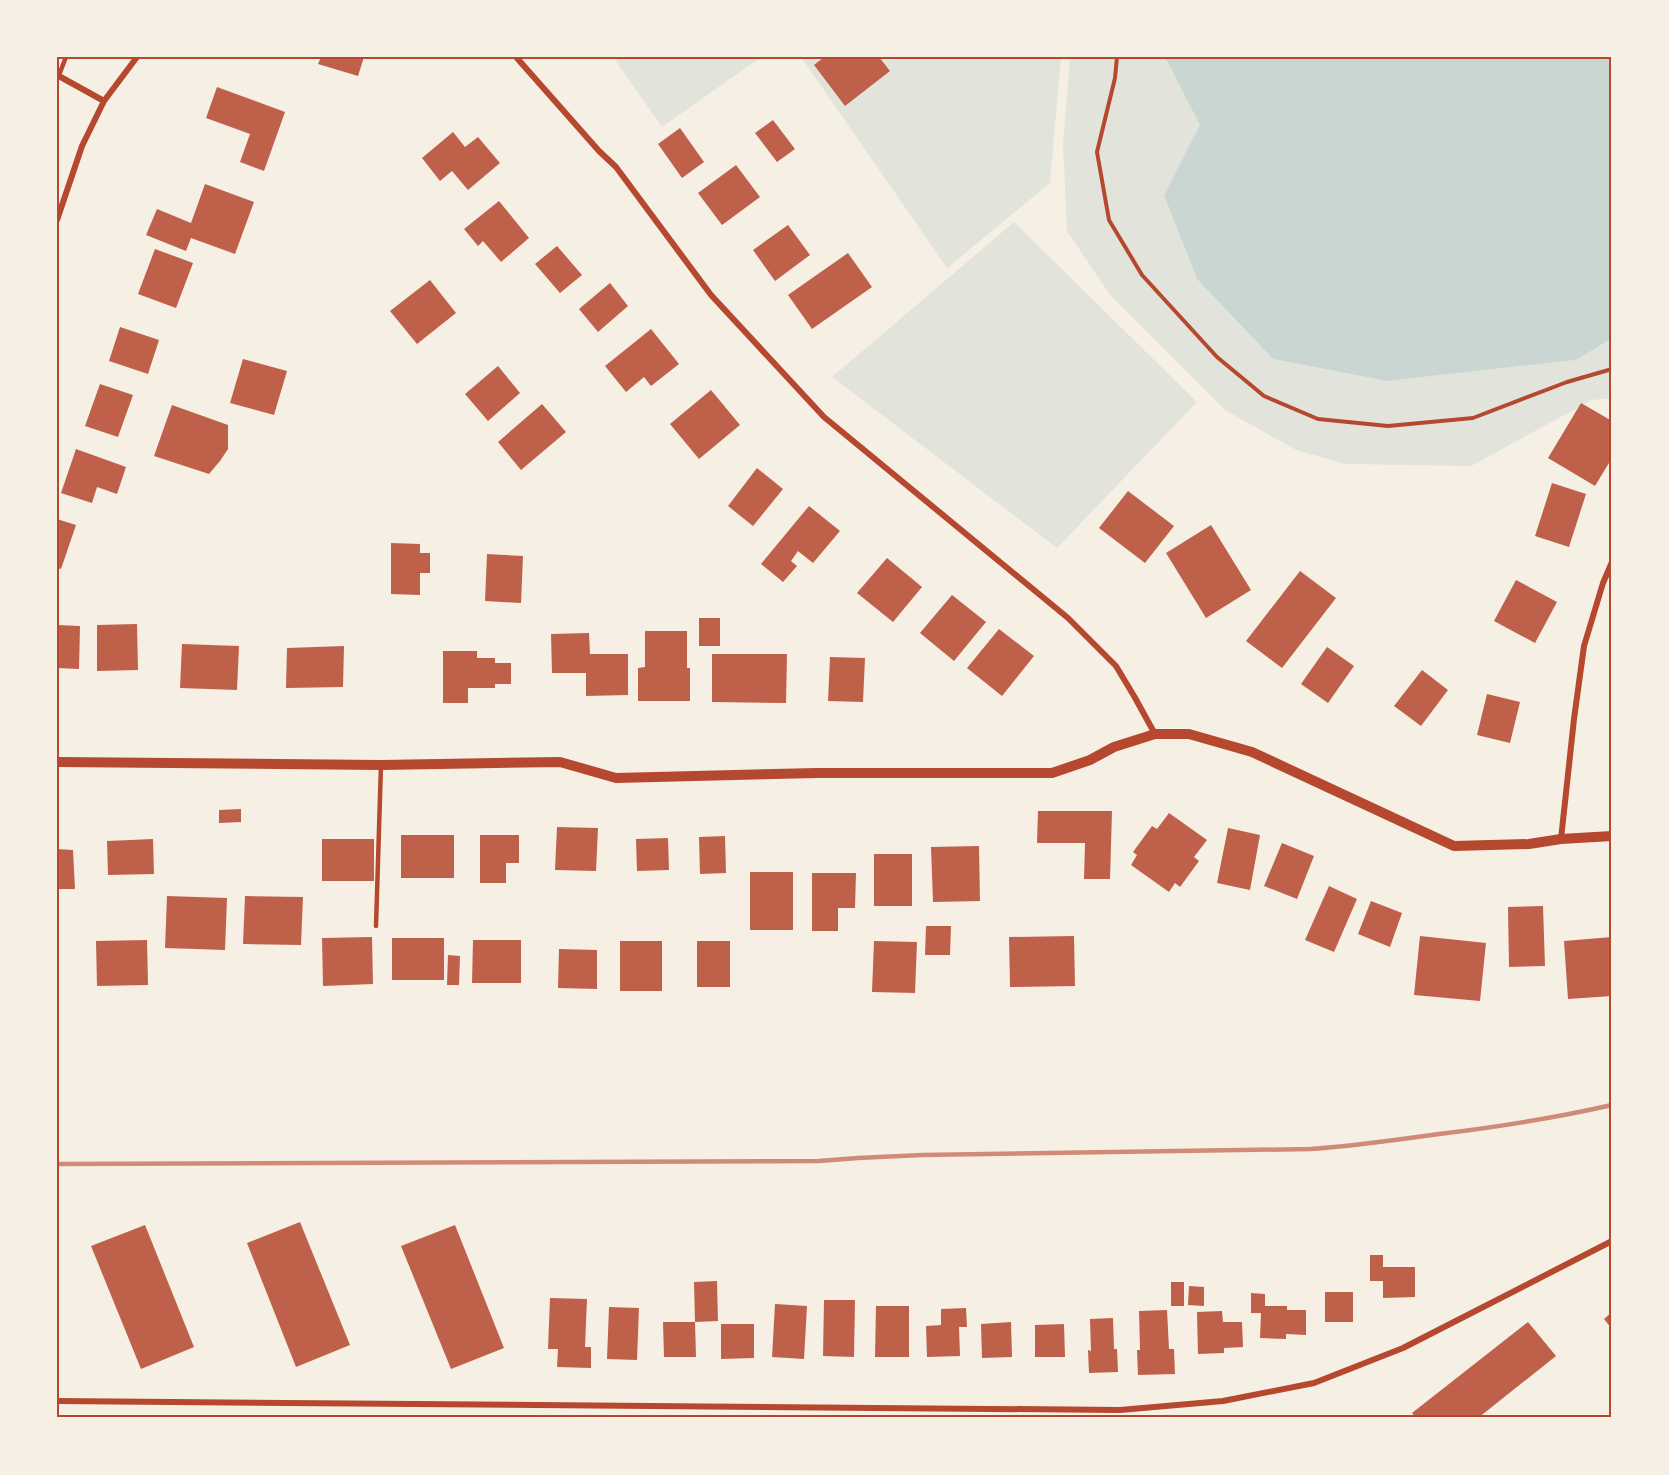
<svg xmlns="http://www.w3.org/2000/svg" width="1669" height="1475" font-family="'Open Sans',sans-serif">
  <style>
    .green { fill: #e2e4dc }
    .water { fill: #c9d6d2 }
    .building { fill: #bf614a }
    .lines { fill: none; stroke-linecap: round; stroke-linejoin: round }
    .path { stroke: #b5482f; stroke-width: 4 }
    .service { stroke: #b5482f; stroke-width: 4.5 }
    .minor { stroke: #b5482f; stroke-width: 6 }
    .tertiary { stroke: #b5482f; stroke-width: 10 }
    .rail { stroke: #cf8b77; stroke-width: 4.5 }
    .neatline { fill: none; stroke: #b5482f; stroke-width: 2 }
  </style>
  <rect width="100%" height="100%" fill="#f6efe4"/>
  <path class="green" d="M 613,57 L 761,57 L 662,127 Z
    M 801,57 L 1061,57 L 1050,183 L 947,268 Z
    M 1070,57 L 1165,57 L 1200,125 L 1164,195 L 1197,279 L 1273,359 L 1387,381 L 1576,360 L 1612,338 L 1612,398 L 1592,400 L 1471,466 L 1346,464 L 1296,450 L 1225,410 L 1110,295 L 1067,231 L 1063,145 Z
    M 1014,222 L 1197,402 L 1057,548 L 832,377 Z"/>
  <path class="water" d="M 1165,57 L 1612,57 L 1612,338 L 1576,360 L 1387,381 L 1273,359 L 1197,279 L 1164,195 L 1200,125 Z"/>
  <path class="building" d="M 321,57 L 364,57 L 358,76 L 318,64 Z
    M 824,57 L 879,57 L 890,71 L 845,106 L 814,65 Z
    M 217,87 L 285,112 L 264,171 L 240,162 L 250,134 L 206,118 Z
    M 773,120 L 795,149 L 777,162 L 755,133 Z
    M 680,128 L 704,162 L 682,178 L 658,144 Z
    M 453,132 L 465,147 L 478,137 L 500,163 L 468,190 L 452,171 L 440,181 L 422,158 Z
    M 736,165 L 760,197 L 722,225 L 698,193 Z
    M 205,184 L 254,202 L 235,254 L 191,238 L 186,251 L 146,235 L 157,209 L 191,223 Z
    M 499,201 L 529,238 L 501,262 L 483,241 L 478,246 L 464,229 Z
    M 788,225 L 810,255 L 775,281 L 753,250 Z
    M 557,246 L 582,275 L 560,293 L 535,264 Z
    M 155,249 L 193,263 L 176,308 L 138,294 Z
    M 848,253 L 872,287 L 812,329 L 788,295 Z
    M 430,280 L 456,313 L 417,344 L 390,311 Z
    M 610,283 L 628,306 L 598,332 L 579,309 Z
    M 120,327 L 159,340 L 148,374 L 109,361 Z
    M 651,329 L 679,364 L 651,386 L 644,377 L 626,392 L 605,366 Z
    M 243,359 L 287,371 L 274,415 L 230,403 Z
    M 498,366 L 520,393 L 488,421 L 465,394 Z
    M 100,384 L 133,395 L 118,437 L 85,426 Z
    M 711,390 L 740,425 L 699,459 L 670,424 Z
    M 1581,403 L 1612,421 L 1612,458 L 1595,486 L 1548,458 Z
    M 542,404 L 566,432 L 521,470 L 498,442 Z
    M 172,405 L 228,425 L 228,449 L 220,461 L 209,474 L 154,456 Z
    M 76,449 L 126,467 L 117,494 L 97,487 L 92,503 L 61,493 Z
    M 757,468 L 783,489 L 753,526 L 728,506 Z
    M 1552,483 L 1586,494 L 1569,547 L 1535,536 Z
    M 1128,491 L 1174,526 L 1145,563 L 1099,528 Z
    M 809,506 L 840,531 L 813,563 L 798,551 L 791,561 L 797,566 L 783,582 L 761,564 Z
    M 57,519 L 76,525 L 61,569 L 57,568 Z
    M 1211,525 L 1251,590 L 1206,618 L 1166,553 Z
    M 391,543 L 420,544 L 420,553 L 430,553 L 430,573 L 420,573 L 420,595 L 391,594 Z
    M 487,554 L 523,556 L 521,603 L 485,601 Z
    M 887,558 L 922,587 L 893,622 L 857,593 Z
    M 1300,571 L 1336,598 L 1282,668 L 1246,641 Z
    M 1516,580 L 1557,602 L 1535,643 L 1494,621 Z
    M 952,595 L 986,622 L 954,661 L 920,633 Z
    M 699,618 L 720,618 L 720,646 L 699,646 Z
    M 137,624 L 138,670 L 97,671 L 97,625 Z
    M 57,625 L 80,626 L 79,669 L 57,668 Z
    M 999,629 L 1034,656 L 1002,696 L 967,668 Z
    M 645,631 L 687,631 L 687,668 L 690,668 L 690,701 L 638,701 L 638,668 L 645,667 Z
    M 589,633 L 590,654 L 628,654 L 628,695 L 586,696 L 586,673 L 552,673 L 551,634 Z
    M 182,644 L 239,646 L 237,690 L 180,688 Z
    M 344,646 L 343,687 L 286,688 L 287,648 Z
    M 1327,647 L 1354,666 L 1328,703 L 1301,684 Z
    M 443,651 L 477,651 L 477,658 L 495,658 L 495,663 L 511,663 L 511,684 L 495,684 L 495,688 L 468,688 L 468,703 L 443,703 Z
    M 712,654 L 787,654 L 786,703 L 712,702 Z
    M 830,657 L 865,658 L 863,702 L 828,701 Z
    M 1422,670 L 1448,690 L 1421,726 L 1394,706 Z
    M 1487,694 L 1520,702 L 1510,743 L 1477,735 Z
    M 241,809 L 241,822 L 219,823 L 219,810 Z
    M 1038,811 L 1112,811 L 1110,879 L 1084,879 L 1085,843 L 1037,843 Z
    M 1169,813 L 1207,840 L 1194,857 L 1199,861 L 1180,887 L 1175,883 L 1169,892 L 1131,865 L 1137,855 L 1133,852 L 1152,826 L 1157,829 Z
    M 557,827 L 598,828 L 596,871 L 555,870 Z
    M 1228,828 L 1260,835 L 1250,890 L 1217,883 Z
    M 401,835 L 454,835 L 454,878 L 401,878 Z
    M 480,835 L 519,835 L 519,863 L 506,863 L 506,883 L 480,883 Z
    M 725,836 L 726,873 L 700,874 L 699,837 Z
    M 668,838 L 669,870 L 637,871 L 636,839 Z
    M 153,839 L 154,874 L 108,875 L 107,841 Z
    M 322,839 L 374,839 L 374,881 L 322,881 Z
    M 1282,843 L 1314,856 L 1297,899 L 1264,886 Z
    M 979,846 L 980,901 L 933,902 L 931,847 Z
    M 57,849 L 73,850 L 75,889 L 57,889 Z
    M 874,854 L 912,854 L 912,906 L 874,906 Z
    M 750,872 L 793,872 L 793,930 L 750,930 Z
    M 812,873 L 856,873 L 855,908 L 838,908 L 838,931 L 812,931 Z
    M 1329,886 L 1357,899 L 1334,952 L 1305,940 Z
    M 167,896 L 227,898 L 225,950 L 165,948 Z
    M 245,896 L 303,897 L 301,945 L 243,944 Z
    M 1371,901 L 1402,913 L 1390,947 L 1358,934 Z
    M 1543,906 L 1545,966 L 1509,967 L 1508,907 Z
    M 926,926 L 951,926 L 950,955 L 925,955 Z
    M 1074,936 L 1075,986 L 1010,987 L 1009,937 Z
    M 1420,936 L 1486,943 L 1480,1001 L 1414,995 Z
    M 372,937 L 373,984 L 323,986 L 322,938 Z
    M 1612,937 L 1612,996 L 1568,999 L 1564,941 Z
    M 392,938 L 444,938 L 444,980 L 392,980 Z
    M 147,940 L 148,985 L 97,986 L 96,941 Z
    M 473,940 L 521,940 L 521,983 L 472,983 Z
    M 620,941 L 662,941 L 662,991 L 620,991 Z
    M 697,941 L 730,941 L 730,987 L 697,987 Z
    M 874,941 L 917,942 L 915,993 L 872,992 Z
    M 559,949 L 597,950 L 597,989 L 558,988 Z
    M 448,955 L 460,956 L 459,985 L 447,985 Z
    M 300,1222 L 350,1345 L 296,1367 L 247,1243 Z
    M 145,1225 L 194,1347 L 141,1369 L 91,1246 Z
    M 455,1225 L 504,1348 L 451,1369 L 401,1246 Z
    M 1370,1255 L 1383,1255 L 1383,1267 L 1415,1267 L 1415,1297 L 1383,1298 L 1383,1281 L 1370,1281 Z
    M 717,1281 L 718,1321 L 695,1322 L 694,1282 Z
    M 1171,1282 L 1184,1282 L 1184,1306 L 1171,1306 Z
    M 1189,1286 L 1204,1287 L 1204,1306 L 1188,1305 Z
    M 1325,1292 L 1353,1292 L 1353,1322 L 1325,1322 Z
    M 1251,1293 L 1265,1294 L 1265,1306 L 1287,1306 L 1287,1310 L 1306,1310 L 1306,1335 L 1286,1334 L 1286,1339 L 1260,1338 L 1261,1313 L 1251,1313 Z
    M 550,1298 L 587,1299 L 585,1347 L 591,1347 L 591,1368 L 557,1367 L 558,1349 L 548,1349 Z
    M 824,1300 L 855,1300 L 854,1357 L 823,1356 Z
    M 775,1304 L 807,1306 L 804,1359 L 772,1357 Z
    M 876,1306 L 909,1306 L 909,1357 L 875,1357 Z
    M 609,1307 L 639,1308 L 637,1360 L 607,1359 Z
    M 966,1308 L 967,1327 L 959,1327 L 960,1356 L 927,1357 L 926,1326 L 941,1325 L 941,1309 Z
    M 1167,1310 L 1169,1349 L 1174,1349 L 1175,1374 L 1138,1375 L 1137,1350 L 1140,1350 L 1139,1311 Z
    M 1222,1311 L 1223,1322 L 1242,1322 L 1243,1347 L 1224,1348 L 1224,1353 L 1198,1354 L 1197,1312 Z
    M 1612,1312 L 1612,1329 L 1604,1319 Z
    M 1113,1318 L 1114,1349 L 1117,1349 L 1118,1372 L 1089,1373 L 1088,1350 L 1091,1351 L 1090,1319 Z
    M 663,1322 L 695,1322 L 696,1357 L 664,1357 Z
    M 1011,1322 L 1012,1357 L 982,1358 L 981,1324 Z
    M 1528,1322 L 1556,1356 L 1478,1418 L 1416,1418 L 1412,1413 Z
    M 721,1324 L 754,1324 L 754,1358 L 721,1359 Z
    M 1064,1324 L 1065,1357 L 1035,1357 L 1035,1325 Z"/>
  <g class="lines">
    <path class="path" d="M 1117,57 L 1115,78 L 1097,152 L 1109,220 L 1142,275 L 1217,357 L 1264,396 L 1318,419 L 1388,426 L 1473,418 L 1567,382 L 1612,369"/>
    <path class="service" d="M 59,75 L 66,57
      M 376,926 L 381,765"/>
    <path class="minor" d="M 516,57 L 599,151 L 616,167 L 711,295 L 824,417 L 1068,618 L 1116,666 L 1134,696 L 1155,734
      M 57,75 L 104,101
      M 57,220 L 82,146 L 104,101 L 137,57
      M 1561,839 L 1574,719 L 1584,646 L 1603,583 L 1612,562
      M 57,1401 L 1120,1410 L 1223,1401 L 1314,1383 L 1403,1348 L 1612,1241"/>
    <path class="tertiary" d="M 57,762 L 381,765 L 560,762 L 616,778 L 817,773 L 1052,773 L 1090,760 L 1114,747 L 1155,734 L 1189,734 L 1252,752 L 1454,846 L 1529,844 L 1561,839 L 1612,836"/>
    <path class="rail" d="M 57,1164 L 819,1161 L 858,1158 L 922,1155 L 1311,1149 C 1354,1146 1396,1140 1439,1134 C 1497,1127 1555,1118 1612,1105"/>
  </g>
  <rect width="1669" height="1475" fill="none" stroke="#f6efe4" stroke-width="117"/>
  <rect x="58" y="58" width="1552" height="1358" class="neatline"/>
</svg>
